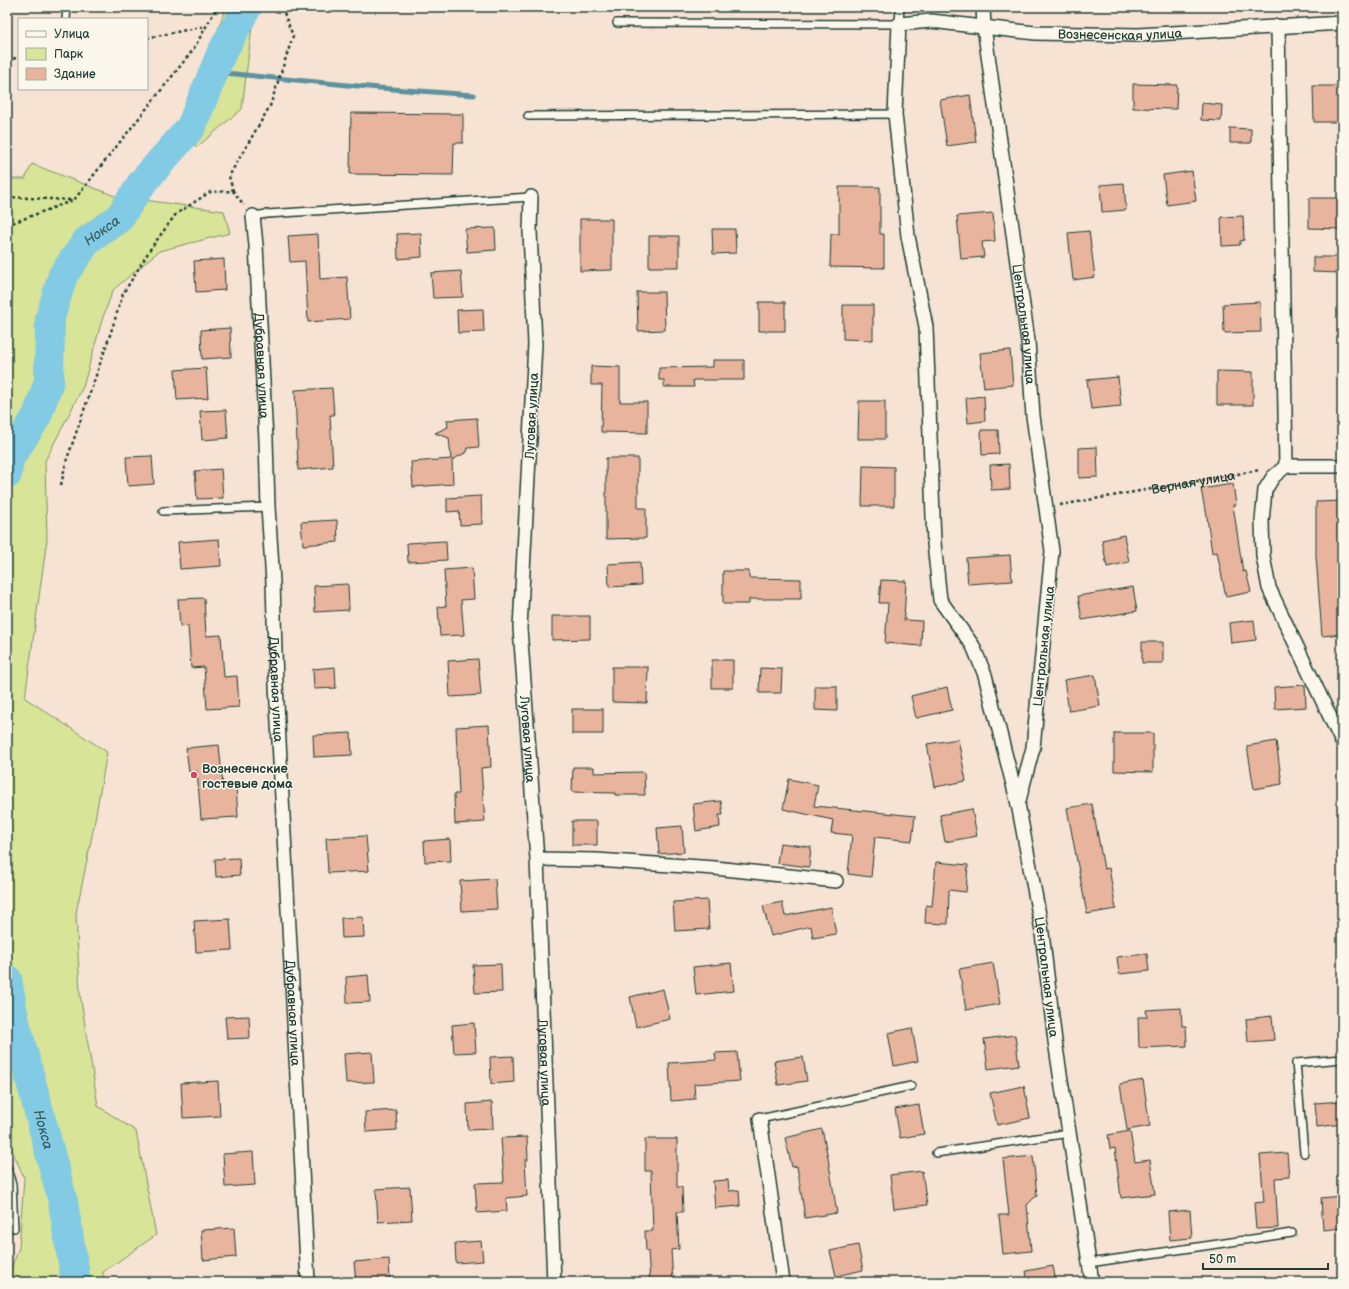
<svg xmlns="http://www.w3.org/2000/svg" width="1349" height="1289" font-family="'Balsamiq Sans',sans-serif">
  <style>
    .green { fill: #d8e497; stroke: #7c9066 }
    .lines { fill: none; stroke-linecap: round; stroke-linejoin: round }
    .stream { stroke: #5b929e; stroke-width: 5 }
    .river { stroke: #83cae4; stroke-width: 30 }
    .building { fill: #e9b49d; stroke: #1f3d34 }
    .service-casing { stroke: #1f3d34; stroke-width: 10 }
    .minor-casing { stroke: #1f3d34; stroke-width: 16 }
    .path { stroke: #1f3d34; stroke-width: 2.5; stroke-dasharray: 3 3; stroke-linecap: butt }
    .service { stroke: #fbf7ec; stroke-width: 7 }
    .minor { stroke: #fbf7ec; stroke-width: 13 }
    .poi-dot { fill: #d1495b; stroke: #fbf7ec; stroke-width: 1.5 }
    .labels { text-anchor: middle; stroke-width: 3; stroke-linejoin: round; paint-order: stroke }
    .street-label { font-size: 13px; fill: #1f3d34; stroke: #fbf7ec }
    .poi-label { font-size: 13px; font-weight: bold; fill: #1f3d34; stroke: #fbf7ec; text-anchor: start }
    .water-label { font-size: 14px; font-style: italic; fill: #386060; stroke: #fbf7ec }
  </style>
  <rect width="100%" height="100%" fill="#f6e3d4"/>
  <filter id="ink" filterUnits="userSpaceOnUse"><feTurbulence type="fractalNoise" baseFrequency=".025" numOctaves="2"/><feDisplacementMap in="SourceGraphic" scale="8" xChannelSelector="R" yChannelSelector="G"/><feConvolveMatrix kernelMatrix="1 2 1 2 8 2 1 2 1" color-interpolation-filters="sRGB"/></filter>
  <g filter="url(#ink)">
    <path class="green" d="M 225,9 L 253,18 L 242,109 L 197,147 L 180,134 L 192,94 L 208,59 Z
      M 32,164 L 115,196 L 224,211 L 230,233 L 159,251 L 113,290 L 102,320 L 83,387 L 45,461 L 47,539 L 25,698 L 107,752 L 93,831 L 76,913 L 80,994 L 98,1106 L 136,1131 L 156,1235 L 103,1272 L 104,1282 L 7,1282 L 7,1279 L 19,1248 L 24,1178 L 7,1137 L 7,179 L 25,179 Z"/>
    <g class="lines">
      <path class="stream" d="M 214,72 L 379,88 L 474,95"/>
      <g class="river">
        <path id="s1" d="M 7,474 L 9,459 L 37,416 L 49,381 L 50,318 L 63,275 L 87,241 L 119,218 L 142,183 L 191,127 L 221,54 L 247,7"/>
        <path id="s2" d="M 7,979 L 14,1018 L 63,1202 L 76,1282"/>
      </g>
    </g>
    <path class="building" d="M 1133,84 L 1177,85 L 1176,109 L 1133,108 Z
      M 1313,86 L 1342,86 L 1342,122 L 1314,122 Z
      M 970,95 L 976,142 L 947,146 L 940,100 Z
      M 1202,103 L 1222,105 L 1221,121 L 1201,120 Z
      M 351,113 L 463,114 L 463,143 L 454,143 L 453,175 L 350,174 Z
      M 1230,128 L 1251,129 L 1251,143 L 1230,143 Z
      M 1192,171 L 1196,201 L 1167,205 L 1163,175 Z
      M 1124,183 L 1126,210 L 1102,212 L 1100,185 Z
      M 839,187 L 880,187 L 880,234 L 884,234 L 884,268 L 830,267 L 831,234 L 839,234 Z
      M 1309,198 L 1342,198 L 1342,229 L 1309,228 Z
      M 993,213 L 995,241 L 982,242 L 984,257 L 961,259 L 957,216 Z
      M 1243,216 L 1244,240 L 1240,241 L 1240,245 L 1222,246 L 1221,217 Z
      M 580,219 L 612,219 L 612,270 L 580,271 Z
      M 495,228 L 496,250 L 467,252 L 465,229 Z
      M 712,229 L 735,229 L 736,253 L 713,254 Z
      M 1089,231 L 1095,277 L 1073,280 L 1068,233 Z
      M 421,233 L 422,257 L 398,259 L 397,234 Z
      M 318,234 L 320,279 L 347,277 L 350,319 L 308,322 L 305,261 L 290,262 L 288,236 Z
      M 649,236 L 679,236 L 679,267 L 649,267 Z
      M 1313,257 L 1341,257 L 1341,273 L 1313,272 Z
      M 224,259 L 225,290 L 196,292 L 194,261 Z
      M 461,271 L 463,297 L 433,298 L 431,273 Z
      M 637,292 L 664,292 L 665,330 L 638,331 Z
      M 759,302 L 785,302 L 785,331 L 759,331 Z
      M 1260,302 L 1261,332 L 1224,333 L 1223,304 Z
      M 843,305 L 873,305 L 873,340 L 843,339 Z
      M 483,309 L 484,332 L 458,333 L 457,310 Z
      M 230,328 L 231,357 L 202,359 L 201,330 Z
      M 1010,350 L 1013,385 L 984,388 L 980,353 Z
      M 713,360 L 744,360 L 744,380 L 693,380 L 694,387 L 664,387 L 664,380 L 659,380 L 659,368 L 713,367 Z
      M 591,366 L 620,367 L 620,402 L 647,402 L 647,433 L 601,432 L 602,385 L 591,385 Z
      M 206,368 L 208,398 L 177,400 L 175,370 Z
      M 1217,371 L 1253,372 L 1253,405 L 1217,405 Z
      M 1118,377 L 1121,406 L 1091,409 L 1087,380 Z
      M 332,388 L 334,415 L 330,415 L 333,467 L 298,470 L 295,390 Z
      M 984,396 L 985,421 L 968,423 L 966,398 Z
      M 859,401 L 885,401 L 885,439 L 858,439 Z
      M 226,410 L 228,438 L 202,440 L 200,411 Z
      M 477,418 L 479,447 L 468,448 L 467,452 L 452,460 L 453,484 L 413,487 L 411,462 L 451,459 L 449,438 L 435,433 L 448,427 L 447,420 Z
      M 981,430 L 998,430 L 999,454 L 982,455 Z
      M 1097,447 L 1098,477 L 1079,478 L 1079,448 Z
      M 152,456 L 154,484 L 128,486 L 126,457 Z
      M 606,458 L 638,458 L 638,508 L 646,508 L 646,538 L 606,539 Z
      M 1009,464 L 1010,489 L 991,490 L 990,465 Z
      M 863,466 L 894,467 L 894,506 L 862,506 Z
      M 221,469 L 223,498 L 197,499 L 195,471 Z
      M 1233,484 L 1236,505 L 1233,505 L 1243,572 L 1246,571 L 1251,592 L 1226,597 L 1217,552 L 1212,553 L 1206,510 L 1205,510 L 1201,489 Z
      M 481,496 L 482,524 L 460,525 L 459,511 L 447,512 L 447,498 Z
      M 1342,501 L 1342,634 L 1322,636 L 1316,556 L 1316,502 Z
      M 337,520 L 338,542 L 303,545 L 301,522 Z
      M 1124,535 L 1129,562 L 1107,567 L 1102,540 Z
      M 219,539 L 221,566 L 180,569 L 178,542 Z
      M 446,541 L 447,560 L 408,562 L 407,543 Z
      M 1010,555 L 1012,581 L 968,584 L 966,558 Z
      M 640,562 L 641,585 L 609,587 L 608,564 Z
      M 472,568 L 474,599 L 461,600 L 464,635 L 440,636 L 438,607 L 446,606 L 444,570 Z
      M 723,571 L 749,571 L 749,578 L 801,579 L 801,599 L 749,599 L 749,604 L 723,604 Z
      M 881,580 L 906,581 L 904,620 L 922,621 L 921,646 L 885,643 L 888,603 L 879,603 Z
      M 348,584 L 349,610 L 315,612 L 314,586 Z
      M 1133,587 L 1137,611 L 1082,620 L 1078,596 Z
      M 204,598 L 206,636 L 221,635 L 224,677 L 237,676 L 239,707 L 207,709 L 204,667 L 191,668 L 188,626 L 180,627 L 178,599 Z
      M 552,616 L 590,616 L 590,639 L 552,640 Z
      M 1254,620 L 1256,640 L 1231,643 L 1229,623 Z
      M 1142,642 L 1163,642 L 1163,663 L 1142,663 Z
      M 478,659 L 481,695 L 450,697 L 448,661 Z
      M 712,660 L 733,660 L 733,688 L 712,688 Z
      M 335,667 L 336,688 L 314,689 L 313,669 Z
      M 612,667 L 648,667 L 647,703 L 612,702 Z
      M 760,668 L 782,669 L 781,693 L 759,693 Z
      M 1095,675 L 1100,706 L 1069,711 L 1064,680 Z
      M 1305,685 L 1306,707 L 1275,709 L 1274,687 Z
      M 815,686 L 837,686 L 837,711 L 815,710 Z
      M 947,687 L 952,710 L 916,718 L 911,696 Z
      M 572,709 L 603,709 L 603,734 L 572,734 Z
      M 489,725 L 491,767 L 481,768 L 485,822 L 455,824 L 454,794 L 459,794 L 456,727 Z
      M 351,733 L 352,755 L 314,757 L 313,735 Z
      M 1114,733 L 1153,733 L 1153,772 L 1114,771 Z
      M 958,739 L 966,781 L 935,787 L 927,744 Z
      M 1276,741 L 1282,784 L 1254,789 L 1247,746 Z
      M 219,745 L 223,786 L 236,785 L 238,817 L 201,819 L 197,771 L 189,772 L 186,748 Z
      M 573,767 L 594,767 L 594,773 L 644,772 L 645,795 L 615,795 L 615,793 L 572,792 Z
      M 789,779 L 818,785 L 814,806 L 915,816 L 912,841 L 875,837 L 871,877 L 848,874 L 852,835 L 831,833 L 833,820 L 783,809 Z
      M 721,801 L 723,815 L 719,815 L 720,827 L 696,831 L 693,804 Z
      M 1092,804 L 1104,869 L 1109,868 L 1116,909 L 1087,914 L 1067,808 Z
      M 972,809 L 977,836 L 945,842 L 940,815 Z
      M 572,821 L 597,821 L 597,845 L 572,845 Z
      M 682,826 L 684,852 L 659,854 L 657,828 Z
      M 366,836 L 369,871 L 328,873 L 326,838 Z
      M 450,839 L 451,861 L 425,862 L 424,841 Z
      M 780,843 L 811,847 L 809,867 L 777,863 Z
      M 239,858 L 240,875 L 216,877 L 215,859 Z
      M 936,862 L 968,865 L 966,892 L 949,890 L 948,924 L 925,923 L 926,905 L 932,906 Z
      M 495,879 L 497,909 L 462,911 L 460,881 Z
      M 707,900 L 709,929 L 675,931 L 673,902 Z
      M 782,902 L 785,916 L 831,907 L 836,934 L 813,938 L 811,926 L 771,936 L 763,906 Z
      M 363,917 L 364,937 L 342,938 L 341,918 Z
      M 230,919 L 232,950 L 196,952 L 194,921 Z
      M 1147,954 L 1149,971 L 1119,974 L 1117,957 Z
      M 731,963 L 734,991 L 696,995 L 693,967 Z
      M 993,963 L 1000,1004 L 966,1010 L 959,969 Z
      M 501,964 L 502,992 L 475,993 L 473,965 Z
      M 368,975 L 370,1002 L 347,1003 L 346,977 Z
      M 663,989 L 670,1019 L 636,1027 L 630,997 Z
      M 1181,1008 L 1182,1026 L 1186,1026 L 1187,1046 L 1139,1048 L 1138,1017 L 1147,1017 L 1146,1010 Z
      M 249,1016 L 250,1038 L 227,1039 L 225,1017 Z
      M 1272,1016 L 1274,1040 L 1248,1042 L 1246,1019 Z
      M 474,1023 L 476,1052 L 454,1053 L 452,1025 Z
      M 912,1028 L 918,1061 L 894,1066 L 888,1033 Z
      M 1015,1035 L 1019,1065 L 988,1069 L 984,1039 Z
      M 372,1052 L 374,1082 L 346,1083 L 344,1054 Z
      M 737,1052 L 740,1081 L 694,1084 L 695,1099 L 671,1101 L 669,1063 L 716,1060 L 715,1053 Z
      M 513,1056 L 514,1082 L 491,1084 L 490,1057 Z
      M 803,1057 L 807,1081 L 778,1085 L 774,1061 Z
      M 1143,1080 L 1150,1126 L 1127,1130 L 1120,1084 Z
      M 218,1081 L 220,1116 L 183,1118 L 181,1083 Z
      M 1024,1086 L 1030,1118 L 997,1125 L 990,1093 Z
      M 1342,1101 L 1342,1124 L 1317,1127 L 1315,1103 Z
      M 492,1102 L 493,1129 L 468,1130 L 467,1104 Z
      M 919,1105 L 924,1134 L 900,1138 L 895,1109 Z
      M 396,1110 L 397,1130 L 366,1132 L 365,1112 Z
      M 822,1129 L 828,1158 L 837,1213 L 805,1218 L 797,1166 L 792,1167 L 785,1138 Z
      M 1130,1131 L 1135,1162 L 1150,1160 L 1155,1194 L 1121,1198 L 1115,1148 L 1110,1149 L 1108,1135 Z
      M 527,1137 L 528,1160 L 525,1160 L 527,1196 L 506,1198 L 507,1211 L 477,1213 L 475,1183 L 504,1182 L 501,1138 Z
      M 645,1139 L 677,1139 L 677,1187 L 682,1187 L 683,1212 L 677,1212 L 679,1249 L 671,1250 L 673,1282 L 650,1282 L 648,1251 L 646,1251 L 645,1231 L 653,1231 L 651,1171 L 645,1171 Z
      M 253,1152 L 255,1185 L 225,1187 L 223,1154 Z
      M 1287,1153 L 1289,1177 L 1275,1178 L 1278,1228 L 1256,1229 L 1254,1203 L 1264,1202 L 1260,1155 Z
      M 1033,1156 L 1037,1196 L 1034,1198 L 1027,1205 L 1031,1251 L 1003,1254 L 999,1215 L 1009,1215 L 1003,1159 Z
      M 922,1171 L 927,1205 L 894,1209 L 890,1175 Z
      M 728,1180 L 729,1191 L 739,1190 L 740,1206 L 715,1208 L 713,1181 Z
      M 410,1187 L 412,1220 L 378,1222 L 376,1189 Z
      M 1341,1196 L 1342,1228 L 1323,1230 L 1321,1198 Z
      M 1190,1210 L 1192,1238 L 1170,1240 L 1168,1212 Z
      M 234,1228 L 236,1257 L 203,1260 L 201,1230 Z
      M 481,1241 L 483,1261 L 456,1263 L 455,1243 Z
      M 858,1245 L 863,1270 L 836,1276 L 830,1251 Z
      M 389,1259 L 390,1282 L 356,1282 L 354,1262 Z
      M 1053,1266 L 1056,1282 L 1028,1282 L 1026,1271 Z"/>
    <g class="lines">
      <g class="service-casing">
        <path id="service" d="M 66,19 L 67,7
          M 617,23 L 899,24 L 900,7
          M 528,116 L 895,114
          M 253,216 L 267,214 L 531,197
          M 163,511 L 268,507
          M 760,1119 L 911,1086
          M 936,1153 L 1070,1133
          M 1304,1153 L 1296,1063 L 1342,1059
          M 7,1167 L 12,1185 L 14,1228
          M 1089,1263 L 1292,1233"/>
      </g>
      <g class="minor-casing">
        <g id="minor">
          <path id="s4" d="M 983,7 L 984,27 L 1028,341 L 1033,416 L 1052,551 L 1033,748 L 1018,804 L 1041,925 L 1055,1041 L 1092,1282"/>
          <path d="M 1278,26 L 1286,466 L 1273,477 L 1265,490 L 1262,521 L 1263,556 L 1269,588 L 1342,742"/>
          <path id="s5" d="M 531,197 L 530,231 L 535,344 L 520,628 L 537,859 L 554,1282"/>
          <path id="s6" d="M 253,216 L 256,245 L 266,440 L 268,507 L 273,582 L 276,685 L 308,1282"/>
          <path d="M 1286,466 L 1342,466"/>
          <path id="s7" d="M 1018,804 L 985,675 L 973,646 L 940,600 L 934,543 L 926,327 L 908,236 L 895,114 L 899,24 L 931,21 L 1035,33 L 1138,35 L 1342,23"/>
          <path d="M 537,859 L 596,860 L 715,868 L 836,881"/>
          <path d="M 760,1119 L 783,1282"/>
        </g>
      </g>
      <g class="path">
        <path d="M 147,38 L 206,26"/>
        <path d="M 7,59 L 19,58"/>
        <path d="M 233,191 L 229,176 L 270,106 L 293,36 L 284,13 L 286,7"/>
        <path d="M 7,197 L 71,200"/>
        <path d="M 7,225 L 74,200 L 193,50 L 217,7"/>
        <path d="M 61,485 L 66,462 L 109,338 L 123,294 L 151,248 L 176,214 L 210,192 L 233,191 L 244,205"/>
        <path id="s3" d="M 1060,505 L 1260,470"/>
      </g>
      <use href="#service" class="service"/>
      <use href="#minor" class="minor"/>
    </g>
  </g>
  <circle class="poi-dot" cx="194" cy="775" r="4"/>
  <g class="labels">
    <g class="street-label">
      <text dy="5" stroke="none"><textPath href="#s7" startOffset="1022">Вознесенская улица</textPath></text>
      <text dy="5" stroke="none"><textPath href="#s4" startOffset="320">Центральная улица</textPath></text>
      <text dy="5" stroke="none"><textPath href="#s6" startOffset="150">Дубравная улица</textPath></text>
      <text transform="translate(531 416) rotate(-87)" y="5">Луговая улица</text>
      <text dy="5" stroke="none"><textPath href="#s3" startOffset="135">Верная улица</textPath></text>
      <text transform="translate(1043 646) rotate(-84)" y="5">Центральная улица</text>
      <text dy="5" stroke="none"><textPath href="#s6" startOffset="474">Дубравная улица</textPath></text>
      <text dy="5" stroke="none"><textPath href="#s5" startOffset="543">Луговая улица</textPath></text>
      <text dy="5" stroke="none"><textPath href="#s4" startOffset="980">Центральная улица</textPath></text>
      <text dy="5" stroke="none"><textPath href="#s6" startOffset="798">Дубравная улица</textPath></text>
      <text dy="5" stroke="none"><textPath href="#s5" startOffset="867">Луговая улица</textPath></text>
    </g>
    <g class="poi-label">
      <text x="202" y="773">Вознесенские<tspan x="202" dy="15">гостевые дома</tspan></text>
    </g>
    <g class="water-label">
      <text dy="5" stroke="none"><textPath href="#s1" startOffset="271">Нокса</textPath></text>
      <text dy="5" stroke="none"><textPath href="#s2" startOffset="155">Нокса</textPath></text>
    </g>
  </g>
  <rect width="1349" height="1289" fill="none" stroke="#fbf7ec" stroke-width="24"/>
  <rect x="12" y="12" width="1325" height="1265" fill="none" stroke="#1f3d34" stroke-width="1.5" filter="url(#ink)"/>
  <rect x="18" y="18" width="130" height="72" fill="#fbf7ec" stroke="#a3ada2"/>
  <rect x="26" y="31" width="20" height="6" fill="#fbf7ec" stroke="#a3ada2"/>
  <text x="54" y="38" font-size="12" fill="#1f3d34">Улица</text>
  <rect x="26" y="48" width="20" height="12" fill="#d8e497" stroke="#a3ada2"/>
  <text x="54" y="58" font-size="12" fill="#1f3d34">Парк</text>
  <rect x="26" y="68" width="20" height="12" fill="#e9b49d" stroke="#a3ada2"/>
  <text x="54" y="78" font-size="12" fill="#1f3d34">Здание</text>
  <path d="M1203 1263v6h125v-6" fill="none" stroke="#1f3d34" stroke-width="2"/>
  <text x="1209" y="1263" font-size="12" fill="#1f3d34" stroke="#fbf7ec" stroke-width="3" paint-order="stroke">50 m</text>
</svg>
